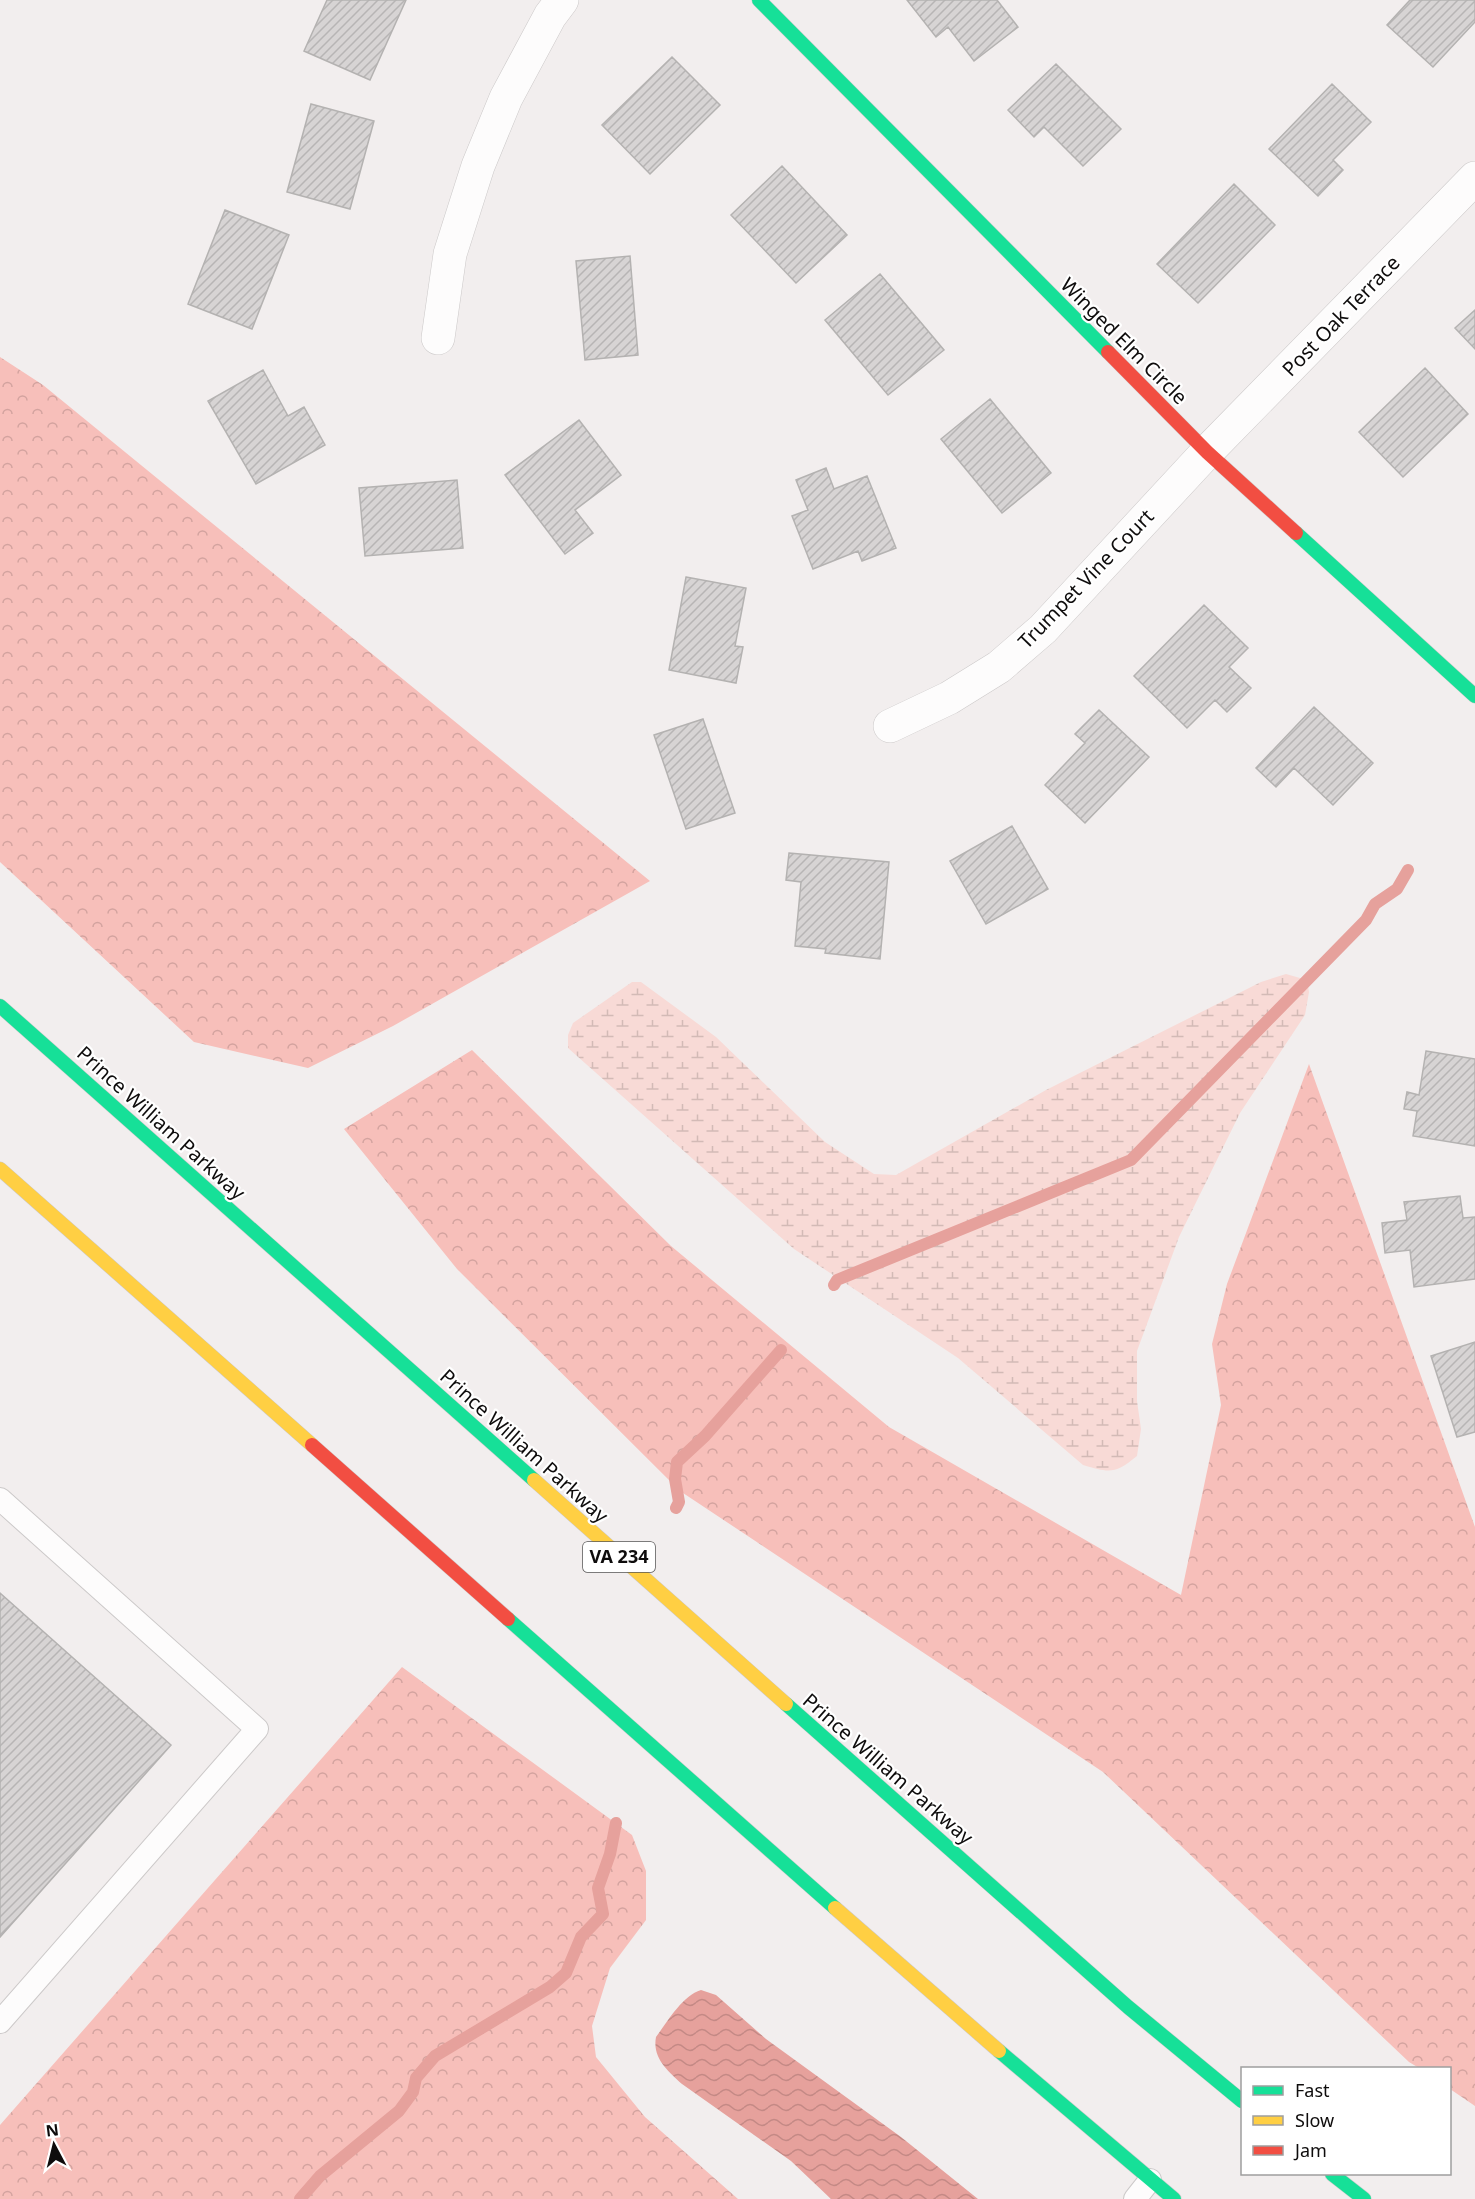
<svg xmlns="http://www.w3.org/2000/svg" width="1475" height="2199" font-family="'Noto Sans',sans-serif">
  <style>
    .forest { fill: url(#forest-crowns) }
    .wetland { fill: url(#wetland-marsh) }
    .water { fill: url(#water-waves) }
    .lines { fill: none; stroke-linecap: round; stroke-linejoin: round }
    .stream { stroke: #e6a19c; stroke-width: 12 }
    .building { fill: url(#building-hatch); stroke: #b4b2b1; stroke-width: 1.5 }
    .lane-casing { stroke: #ccc9c9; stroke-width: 24 }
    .street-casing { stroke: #ccc9c9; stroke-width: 34 }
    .fast-casing { stroke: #ccc9c9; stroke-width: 15 }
    .slow-casing { stroke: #ccc9c9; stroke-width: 15 }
    .jam-casing { stroke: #ccc9c9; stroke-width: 15 }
    .lane { stroke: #fdfcfc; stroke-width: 22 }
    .street { stroke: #fdfcfc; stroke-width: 33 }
    .fast { stroke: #16e098; stroke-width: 14 }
    .slow { stroke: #ffcf43; stroke-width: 14 }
    .jam { stroke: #f24e42; stroke-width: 14 }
    .labels { text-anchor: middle; stroke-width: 4.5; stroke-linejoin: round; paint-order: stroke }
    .shield { fill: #fff; stroke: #565555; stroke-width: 1.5 }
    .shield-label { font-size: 18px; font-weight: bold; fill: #0e0c0c }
    .street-label { font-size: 20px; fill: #0e0c0c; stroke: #fff }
  </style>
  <defs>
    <pattern id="forest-crowns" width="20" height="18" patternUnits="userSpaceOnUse" patternTransform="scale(1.5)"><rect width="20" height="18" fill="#f7bfba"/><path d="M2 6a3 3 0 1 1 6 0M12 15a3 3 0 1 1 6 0" fill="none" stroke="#d3a39f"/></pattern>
    <pattern id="wetland-marsh" width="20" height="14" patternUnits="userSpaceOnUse" patternTransform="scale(1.5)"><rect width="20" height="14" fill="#f8dad6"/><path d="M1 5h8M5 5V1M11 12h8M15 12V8" fill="none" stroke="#d3bab6"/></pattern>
    <pattern id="water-waves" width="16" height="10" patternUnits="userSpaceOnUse" patternTransform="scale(1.5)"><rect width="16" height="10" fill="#e6a19c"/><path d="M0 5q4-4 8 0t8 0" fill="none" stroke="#c48985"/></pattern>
    <pattern id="building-hatch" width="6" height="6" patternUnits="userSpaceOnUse" patternTransform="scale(1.5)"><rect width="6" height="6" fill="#d7d4d4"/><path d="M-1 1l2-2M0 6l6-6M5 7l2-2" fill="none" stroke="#b7b5b5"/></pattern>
  </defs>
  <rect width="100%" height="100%" fill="#f2eeee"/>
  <path class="forest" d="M 0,357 L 43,385 L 650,881 L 393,1026 L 308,1068 L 194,1042 L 0,862 Z
    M 472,1050 L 671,1246 L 889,1427 L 1181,1595 L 1221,1405 L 1212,1344 L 1227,1284 L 1309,1064 L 1475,1527 L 1475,2106 L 1450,2089 L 1450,2068 L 1419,2068 L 1409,2062 L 1103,1772 L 680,1491 L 457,1269 L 344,1129 Z
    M 402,1667 L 632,1835 L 646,1871 L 646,1920 L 610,1968 L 592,2026 L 596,2057 L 645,2117 L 738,2199 L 0,2199 L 0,2125 Z"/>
  <path class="wetland" d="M 1286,974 L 1307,980 L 1309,992 L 1305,1015 L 1240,1113 L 1179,1237 L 1137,1351 L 1137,1401 L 1141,1429 L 1137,1456 C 1115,1474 1110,1473 1083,1465 L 958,1358 L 794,1249 L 568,1048 L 568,1035 L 573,1023 L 632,982 L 641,982 L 716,1037 L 825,1142 L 874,1174 L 896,1175 L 1046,1090 L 1261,982 Z"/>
  <path class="water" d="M 701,1990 L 716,1995 L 766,2039 L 901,2137 L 978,2199 L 831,2199 L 791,2161 L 682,2084 C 668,2071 652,2058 656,2037 C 668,2021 682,1996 701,1990 Z"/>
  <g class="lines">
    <path class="stream" d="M 834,1285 L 837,1280 L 1131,1160 L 1366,920 L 1375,904 L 1397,889 L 1408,870
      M 676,1508 L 679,1502 L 675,1479 L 677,1462 L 705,1436 L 781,1350
      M 300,2199 L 320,2176 L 399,2111 L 413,2092 L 416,2078 L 435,2056 L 550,1987 L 566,1973 L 581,1937 L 603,1914 L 598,1888 L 610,1854 L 616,1823"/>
  </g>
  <path class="building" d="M 327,0 L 406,0 L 370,80 L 304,51 Z
    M 907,0 L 997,0 L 1018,27 L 974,61 L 948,27 L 936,37 Z
    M 1410,0 L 1475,0 L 1475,22 L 1433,67 L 1387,25 Z
    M 672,57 L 720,105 L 650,174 L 602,125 Z
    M 1056,64 L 1121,129 L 1083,166 L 1044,127 L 1034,137 L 1008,110 Z
    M 1332,84 L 1371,122 L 1333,160 L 1343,170 L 1318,196 L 1269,149 Z
    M 311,104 L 374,121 L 350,209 L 287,192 Z
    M 782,166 L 847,235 L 796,283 L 731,215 Z
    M 1234,184 L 1275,225 L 1198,303 L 1157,264 Z
    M 225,210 L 289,235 L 252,329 L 188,304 Z
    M 630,256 L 638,355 L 585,360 L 576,261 Z
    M 880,274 L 944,350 L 888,395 L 825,320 Z
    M 1475,310 L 1475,349 L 1455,328 Z
    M 1425,368 L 1468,414 L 1403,477 L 1359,432 Z
    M 263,370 L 288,416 L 304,407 L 325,445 L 256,484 L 208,401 Z
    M 990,399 L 1051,473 L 1002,513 L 941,439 Z
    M 579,420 L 621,475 L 575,510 L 593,533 L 565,554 L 505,475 Z
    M 826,468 L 834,489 L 867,476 L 896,548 L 862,561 L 858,551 L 813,569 L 792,516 L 808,510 L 796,480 Z
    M 457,480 L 463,548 L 365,556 L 359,488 Z
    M 686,577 L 746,588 L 735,646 L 743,647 L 736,683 L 669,670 Z
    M 1204,605 L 1248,648 L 1229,667 L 1251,688 L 1227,712 L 1215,700 L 1187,728 L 1134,676 Z
    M 1314,707 L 1373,763 L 1333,805 L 1294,768 L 1276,787 L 1256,768 Z
    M 1099,710 L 1149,757 L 1085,823 L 1045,785 L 1085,743 L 1075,734 Z
    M 703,719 L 735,813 L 686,829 L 654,735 Z
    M 1012,826 L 1048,889 L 986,924 L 950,861 Z
    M 789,853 L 889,862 L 880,959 L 825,953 L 826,949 L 795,946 L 801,882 L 786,880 Z
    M 1426,1051 L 1475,1059 L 1475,1146 L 1413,1136 L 1417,1111 L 1404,1109 L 1407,1092 L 1419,1095 Z
    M 1460,1196 L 1463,1218 L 1475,1217 L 1475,1279 L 1414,1287 L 1410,1250 L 1385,1253 L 1382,1223 L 1407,1220 L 1404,1202 Z
    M 1475,1342 L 1475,1432 L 1457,1437 L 1431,1356 Z
    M 0,1593 L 171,1745 L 0,1937 Z"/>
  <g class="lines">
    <g class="lane-casing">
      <path id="lane" d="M 0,1499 L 257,1729 L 0,2022
        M 1135,2199 L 1150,2180"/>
    </g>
    <g class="street-casing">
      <path id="street" d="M 438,338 L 450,254 L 478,166 L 506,98 L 550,16 L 562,0
        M 890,726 L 949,698 L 999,667 L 1043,629 L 1207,452 L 1475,178"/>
    </g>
    <g class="fast-casing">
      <path id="fast" d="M 759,0 L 1108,352
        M 1296,533 L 1475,696
        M 0,1006 L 534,1480
        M 508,1619 L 835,1908
        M 786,1704 L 1128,2007 L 1242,2101
        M 999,2051 L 1174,2199
        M 1332,2174 L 1364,2199"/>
    </g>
    <g class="slow-casing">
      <path id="slow" d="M 0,1169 L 312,1445
        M 534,1480 L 786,1704
        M 835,1908 L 999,2051"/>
    </g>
    <g class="jam-casing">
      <path id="jam" d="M 1108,352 L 1207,452 L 1296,533
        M 312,1445 L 508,1619"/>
    </g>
    <use href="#lane" class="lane"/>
    <use href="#street" class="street"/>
    <use href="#fast" class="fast"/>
    <use href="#slow" class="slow"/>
    <use href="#jam" class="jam"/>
  </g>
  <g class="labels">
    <rect class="shield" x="583" y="1542" width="72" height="30" rx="4.5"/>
    <g class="shield-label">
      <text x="619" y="1563">VA 234</text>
    </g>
    <g class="street-label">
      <text transform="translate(1341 316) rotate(-46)" y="7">Post Oak Terrace</text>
      <text transform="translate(1124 341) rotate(45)" y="7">Winged Elm Circle</text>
      <text transform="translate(1086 579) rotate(-46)" y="7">Trumpet Vine Court</text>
      <text transform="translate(161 1123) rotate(42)" y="7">Prince William Parkway</text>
      <text transform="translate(524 1446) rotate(42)" y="7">Prince William Parkway</text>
      <text transform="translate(888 1769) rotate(41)" y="7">Prince William Parkway</text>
    </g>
  </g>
  <rect x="1241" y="2067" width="210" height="108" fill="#ffffff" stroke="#9f9e9e" stroke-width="1.5"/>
  <rect x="1253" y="2086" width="30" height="9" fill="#16e098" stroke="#9f9e9e" stroke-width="1.5"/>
  <text x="1295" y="2097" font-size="18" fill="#0e0c0c">Fast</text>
  <rect x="1253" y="2116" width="30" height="9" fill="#ffcf43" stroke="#9f9e9e" stroke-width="1.5"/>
  <text x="1295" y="2127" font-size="18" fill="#0e0c0c">Slow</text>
  <rect x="1253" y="2146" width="30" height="9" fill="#f24e42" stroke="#9f9e9e" stroke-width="1.5"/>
  <text x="1295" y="2157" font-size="18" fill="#0e0c0c">Jam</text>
  <g transform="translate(54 2145) rotate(353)" stroke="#ffffff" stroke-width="4.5" paint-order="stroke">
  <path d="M0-4.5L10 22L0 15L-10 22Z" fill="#0e0c0c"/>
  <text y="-9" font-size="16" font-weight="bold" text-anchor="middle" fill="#0e0c0c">N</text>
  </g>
</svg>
